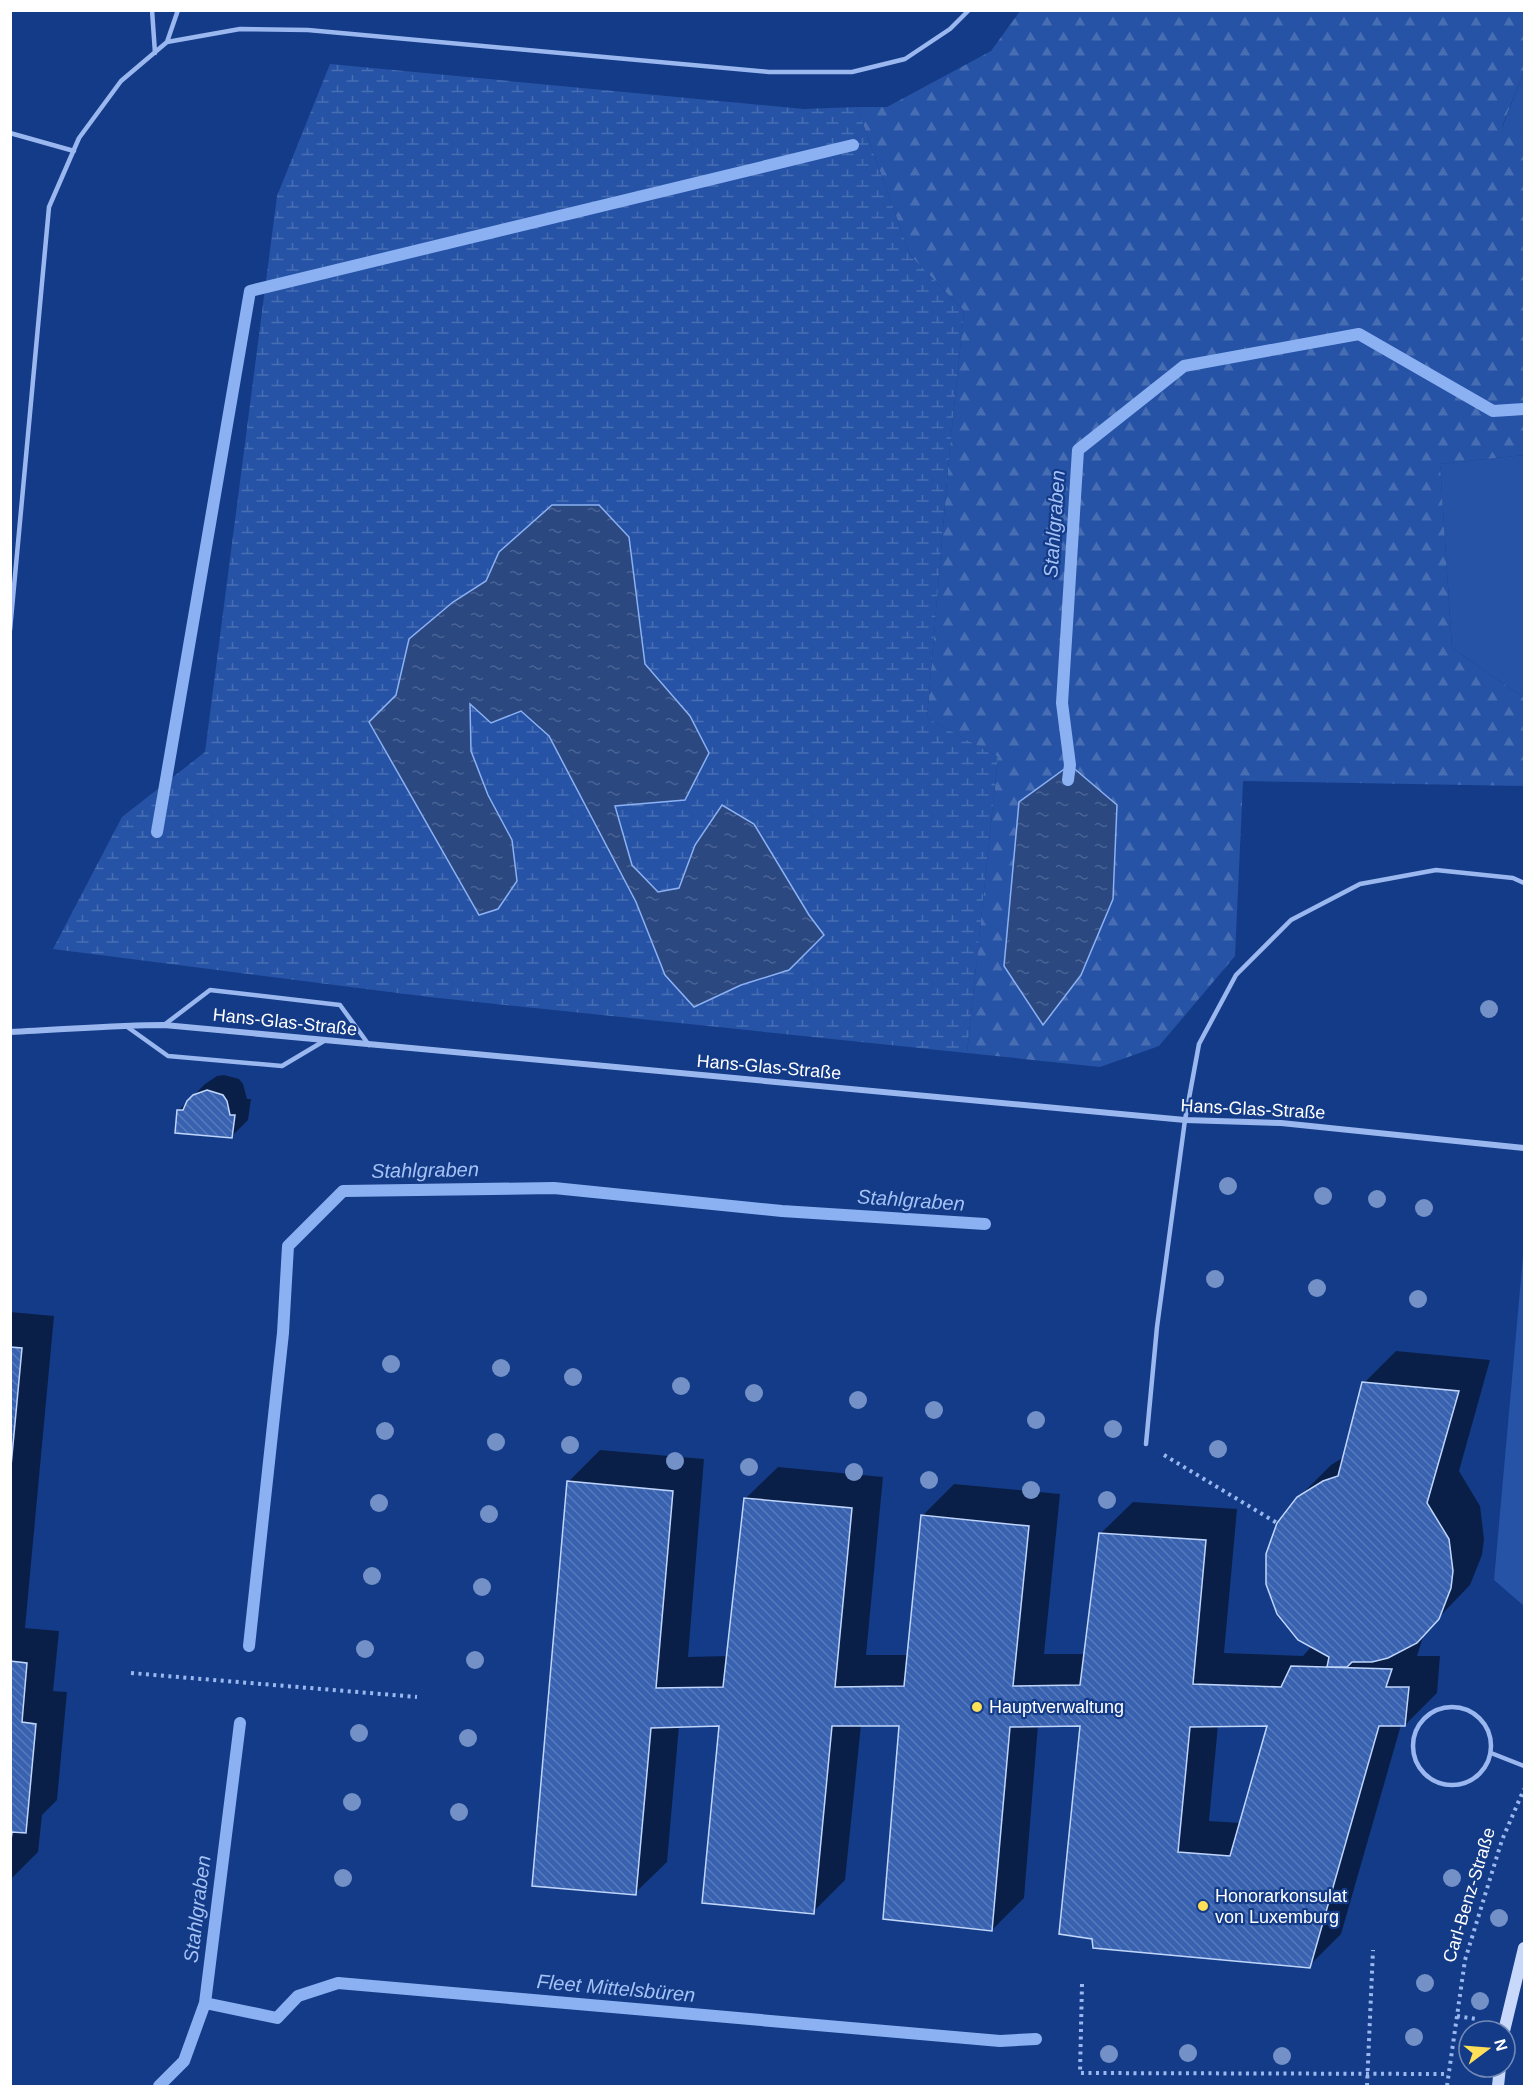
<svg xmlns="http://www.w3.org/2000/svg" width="1535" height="2097" font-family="Arial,sans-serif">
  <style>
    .grass { fill: #2653a6 }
    .forest { fill: url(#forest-firs) }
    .wetland { fill: url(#wetland-marsh) }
    .water { fill: url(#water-ripples); stroke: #8bb1f2; stroke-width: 1.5 }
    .shadow { fill: #0007; fill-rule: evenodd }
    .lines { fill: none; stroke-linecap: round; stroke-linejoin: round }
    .stream { stroke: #8bb1f2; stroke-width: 12 }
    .building { fill: url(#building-back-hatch); stroke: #c0d5fb; stroke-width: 1.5; fill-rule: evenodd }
    .path { stroke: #9ab8ef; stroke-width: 4; stroke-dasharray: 3 4.5; stroke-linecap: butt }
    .lane { stroke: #9ab8ef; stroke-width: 4.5 }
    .street { stroke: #9ab8ef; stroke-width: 6 }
    .secondary { stroke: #c7d8fa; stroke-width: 12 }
    .tree { fill: #7390c7 }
    .poi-dot { fill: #ffdf57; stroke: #143b87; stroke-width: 2 }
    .labels { text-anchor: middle; stroke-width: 4.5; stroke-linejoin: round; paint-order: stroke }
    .street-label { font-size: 18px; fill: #fff; stroke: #143b87 }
    .poi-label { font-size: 18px; fill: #fff; stroke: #143b87; text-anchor: start }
    .water-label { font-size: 20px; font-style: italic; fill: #a5c2f6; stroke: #143b87 }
  </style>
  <defs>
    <pattern id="forest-firs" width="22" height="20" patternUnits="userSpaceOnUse" patternTransform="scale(1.5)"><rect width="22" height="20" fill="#2653a6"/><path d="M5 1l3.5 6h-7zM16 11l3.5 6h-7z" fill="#476db3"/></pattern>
    <pattern id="wetland-marsh" width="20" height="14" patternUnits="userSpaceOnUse" patternTransform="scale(1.5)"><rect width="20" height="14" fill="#2653a6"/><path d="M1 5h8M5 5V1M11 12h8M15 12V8" fill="none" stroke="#476db3"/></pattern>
    <pattern id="water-ripples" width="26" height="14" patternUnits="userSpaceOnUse" patternTransform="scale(1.5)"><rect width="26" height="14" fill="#2b4881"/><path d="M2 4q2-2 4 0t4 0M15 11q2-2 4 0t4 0" fill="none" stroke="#4b6394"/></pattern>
    <pattern id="building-back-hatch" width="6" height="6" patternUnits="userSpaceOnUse" patternTransform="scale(1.5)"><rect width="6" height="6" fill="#3862af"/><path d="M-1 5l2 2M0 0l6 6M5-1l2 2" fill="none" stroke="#567abb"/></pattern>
  </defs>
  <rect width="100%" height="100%" fill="#143b87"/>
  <path class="grass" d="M 1524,71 L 1524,136 L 1502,128 Z
    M 1524,455 L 1524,698 L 1452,648 L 1440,464 Z
    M 1524,1245 L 1524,1606 L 1494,1580 Z"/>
  <path class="forest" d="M 1020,11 L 1524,11 L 1524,71 L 1502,127 L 1524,136 L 1524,455 L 1440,464 L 1452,648 L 1524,698 L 1524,786 L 1243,781 L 1235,956 L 1159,1046 L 1100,1067 L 967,1053 L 998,757 L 927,718 L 949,457 L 964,311 L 910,255 L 857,107 L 887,107 L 991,51 Z"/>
  <path class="wetland" d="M 330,64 L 804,109 L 857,107 L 910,255 L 964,311 L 949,457 L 927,718 L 998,757 L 967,1053 L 429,997 L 53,949 L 122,817 L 205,752 L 277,196 Z"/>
  <path class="water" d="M 552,505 L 599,505 L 629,537 L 645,664 L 690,716 L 709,753 L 685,800 L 615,806 L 632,865 L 658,892 L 679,888 L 695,845 L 722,805 L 754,824 L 809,915 L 824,935 L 789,970 L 741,985 L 694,1007 L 665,975 L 636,902 L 549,736 L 521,711 L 491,723 L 470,704 L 471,751 L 488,795 L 512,840 L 517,881 L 498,909 L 479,915 L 369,722 L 396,695 L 409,639 L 453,602 L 486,581 L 499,552 Z
    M 1070,765 L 1117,805 L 1113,899 L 1081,975 L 1043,1025 L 1004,966 L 1019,802 Z"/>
  <path class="shadow" d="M 224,1075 L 239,1079 L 243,1084 L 247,1099 L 251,1099 L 248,1120 L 232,1136 L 179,1110 L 205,1084 L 217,1076 Z
    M 10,1312 L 54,1316 L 25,1628 L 59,1631 L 53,1691 L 67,1692 L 57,1800 L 42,1815 L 38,1852 L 10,1880 Z
    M 1396,1351 L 1490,1360 L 1459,1471 L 1480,1506 L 1484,1539 L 1482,1555 L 1470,1585 L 1420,1637 L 1423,1637 L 1417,1656 L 1440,1656 L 1437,1693 L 1405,1725 L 1401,1725 L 1341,1934 L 1309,1966 L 1095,1947 L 1081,1725 L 1038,1725 L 1024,1898 L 992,1930 L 901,1725 L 861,1725 L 845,1880 L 813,1912 L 721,1725 L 679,1726 L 667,1862 L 635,1893 L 568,1482 L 600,1450 L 704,1459 L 688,1657 L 728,1656 L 746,1498 L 778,1467 L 883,1477 L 866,1655 L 909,1655 L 922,1516 L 954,1484 L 1060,1494 L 1044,1654 L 1085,1654 L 1101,1533 L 1133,1502 L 1237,1509 L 1224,1653 L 1303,1656 L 1312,1646 L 1298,1498 L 1331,1465 L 1344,1457 L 1364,1383 ZM 1218,1725 L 1269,1725 L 1241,1823 L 1209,1821 Z"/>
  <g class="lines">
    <path class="stream" d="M 1068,780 L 1070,765 L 1062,703 L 1078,450 L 1184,366 L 1359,334 L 1493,411 L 1524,409
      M 157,832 L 250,291 L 853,145
      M 249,1646 L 283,1333 L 288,1246 L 343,1191 L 554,1188 L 782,1211 L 985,1224
      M 205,2003 L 277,2018 L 298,1996 L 338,1983 L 1000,2041 L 1036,2039
      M 159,2086 L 184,2061 L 205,2003 L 240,1723"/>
  </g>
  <path class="building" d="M 207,1090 L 223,1095 L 227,1101 L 230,1115 L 235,1115 L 232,1138 L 175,1133 L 177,1110 L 183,1110 L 187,1101 L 193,1095 Z
    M 10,1347 L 22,1348 L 10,1477 Z
    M 1362,1382 L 1459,1391 L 1427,1503 L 1449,1539 L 1453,1571 L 1451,1588 L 1439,1619 L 1417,1643 L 1388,1658 L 1372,1662 L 1352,1662 L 1347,1667 L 1327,1667 L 1329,1657 L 1298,1640 L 1277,1614 L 1266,1584 L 1266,1554 L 1277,1523 L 1297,1497 L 1323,1481 L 1338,1476 Z
    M 567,1481 L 673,1491 L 656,1688 L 723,1687 L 744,1498 L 852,1508 L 835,1687 L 904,1686 L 921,1515 L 1029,1526 L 1013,1686 L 1080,1685 L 1099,1533 L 1206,1540 L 1193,1684 L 1281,1687 L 1291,1666 L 1392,1669 L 1386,1687 L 1409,1687 L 1405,1726 L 1379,1726 L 1310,1968 L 1093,1948 L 1092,1939 L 1059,1934 L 1080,1726 L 1010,1727 L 992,1931 L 883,1919 L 899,1726 L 832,1726 L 814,1914 L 702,1903 L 719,1726 L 651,1728 L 636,1895 L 532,1886 ZM 1267,1726 L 1230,1856 L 1178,1852 L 1190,1727 Z
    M 10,1661 L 27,1663 L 22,1722 L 36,1724 L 26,1833 L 12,1832 L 10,1848 Z"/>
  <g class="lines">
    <path class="path" d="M 1164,1455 L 1277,1523
      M 131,1673 L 417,1697
      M 1082,1984 L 1080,2073 L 1448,2074
      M 1457,2016 L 1476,2019
      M 1367,2086 L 1373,1950
      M 1447,2086 L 1465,1960 L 1502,1840 L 1524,1789"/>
    <path class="lane" d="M 152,10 L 155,53
      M 167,42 L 178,10
      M 10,133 L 74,151
      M 10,630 L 49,207 L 79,138 L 121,81 L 167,42 L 240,29 L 308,30 L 769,72 L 852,72 L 905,59 L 950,29 L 969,10
      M 164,1025 L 210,990 L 340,1005 L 369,1045
      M 126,1026 L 168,1056 L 282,1066 L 324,1041
      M 1146,1444 L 1157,1327 L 1185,1120 L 1199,1044 L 1236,975 L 1291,920 L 1360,884 L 1436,870 L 1513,878 L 1524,883
      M1413 1746a39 39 0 1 1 78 0a39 39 0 1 1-78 0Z
      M 1491,1753 L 1524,1766"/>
    <path class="street" d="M 10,1032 C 62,1030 113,1025 164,1025 L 1185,1120 L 1281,1123 L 1524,1148"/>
    <path class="secondary" d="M 1504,2031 L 1524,1948
      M 1498,2086 L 1500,2067"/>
  </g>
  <g class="tree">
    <circle cx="1489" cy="1009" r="9"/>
    <circle cx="1228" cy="1186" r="9"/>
    <circle cx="1323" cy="1196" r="9"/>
    <circle cx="1377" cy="1199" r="9"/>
    <circle cx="1424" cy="1208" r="9"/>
    <circle cx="1215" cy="1279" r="9"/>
    <circle cx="1317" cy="1288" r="9"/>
    <circle cx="1418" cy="1299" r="9"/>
    <circle cx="391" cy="1364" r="9"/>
    <circle cx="501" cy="1368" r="9"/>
    <circle cx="573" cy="1377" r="9"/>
    <circle cx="681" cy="1386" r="9"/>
    <circle cx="754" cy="1393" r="9"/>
    <circle cx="858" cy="1400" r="9"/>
    <circle cx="934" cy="1410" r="9"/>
    <circle cx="1036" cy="1420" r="9"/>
    <circle cx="1113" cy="1429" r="9"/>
    <circle cx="385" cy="1431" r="9"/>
    <circle cx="496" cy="1442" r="9"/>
    <circle cx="570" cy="1445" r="9"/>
    <circle cx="1218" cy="1449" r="9"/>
    <circle cx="675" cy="1461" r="9"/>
    <circle cx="749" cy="1467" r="9"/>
    <circle cx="854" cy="1472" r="9"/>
    <circle cx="929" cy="1480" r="9"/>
    <circle cx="1031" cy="1490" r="9"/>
    <circle cx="1107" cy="1500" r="9"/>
    <circle cx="379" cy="1503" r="9"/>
    <circle cx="489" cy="1514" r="9"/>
    <circle cx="372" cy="1576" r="9"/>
    <circle cx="482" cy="1587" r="9"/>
    <circle cx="365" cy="1649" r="9"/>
    <circle cx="475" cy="1660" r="9"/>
    <circle cx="359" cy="1733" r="9"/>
    <circle cx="468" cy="1738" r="9"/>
    <circle cx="352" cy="1802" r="9"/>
    <circle cx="459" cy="1812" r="9"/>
    <circle cx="343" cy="1878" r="9"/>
    <circle cx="1452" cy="1878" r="9"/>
    <circle cx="1499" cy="1918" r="9"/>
    <circle cx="1425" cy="1983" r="9"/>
    <circle cx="1480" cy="2001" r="9"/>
    <circle cx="1414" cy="2037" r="9"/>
    <circle cx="1188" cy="2053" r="9"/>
    <circle cx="1109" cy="2054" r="9"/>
    <circle cx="1282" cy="2056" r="9"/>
  </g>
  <g class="poi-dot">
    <circle cx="977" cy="1707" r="6"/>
    <circle cx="1203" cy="1906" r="6"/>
  </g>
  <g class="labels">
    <g class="street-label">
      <text transform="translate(285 1022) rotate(6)" y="6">Hans-Glas-Straße</text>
      <text transform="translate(769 1067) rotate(5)" y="6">Hans-Glas-Straße</text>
      <text transform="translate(1253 1109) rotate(3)" y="6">Hans-Glas-Straße</text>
      <text transform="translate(1469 1895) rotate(-73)" y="6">Carl-Benz-Straße</text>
    </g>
    <g class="poi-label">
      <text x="989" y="1713">Hauptverwaltung</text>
      <text x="1215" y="1902">Honorarkonsulat<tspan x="1215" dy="21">von Luxemburg</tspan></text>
    </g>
    <g class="water-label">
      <text transform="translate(1054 524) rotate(-86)" y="7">Stahlgraben</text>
      <text transform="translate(425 1170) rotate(-1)" y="7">Stahlgraben</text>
      <text transform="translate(911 1200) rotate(4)" y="7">Stahlgraben</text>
      <text transform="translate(197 1909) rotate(-83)" y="7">Stahlgraben</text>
      <text transform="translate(616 1988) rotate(5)" y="7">Fleet Mittelsbüren</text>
    </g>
  </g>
  <rect width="1535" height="2097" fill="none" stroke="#ffffff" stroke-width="24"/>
  <g transform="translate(1487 2049) rotate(74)"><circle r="28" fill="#143b87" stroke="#7289b7" stroke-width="1.5"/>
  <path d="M0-4.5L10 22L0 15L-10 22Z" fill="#ffdf57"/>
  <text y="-9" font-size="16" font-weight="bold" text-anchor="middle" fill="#ffffff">N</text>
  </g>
</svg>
